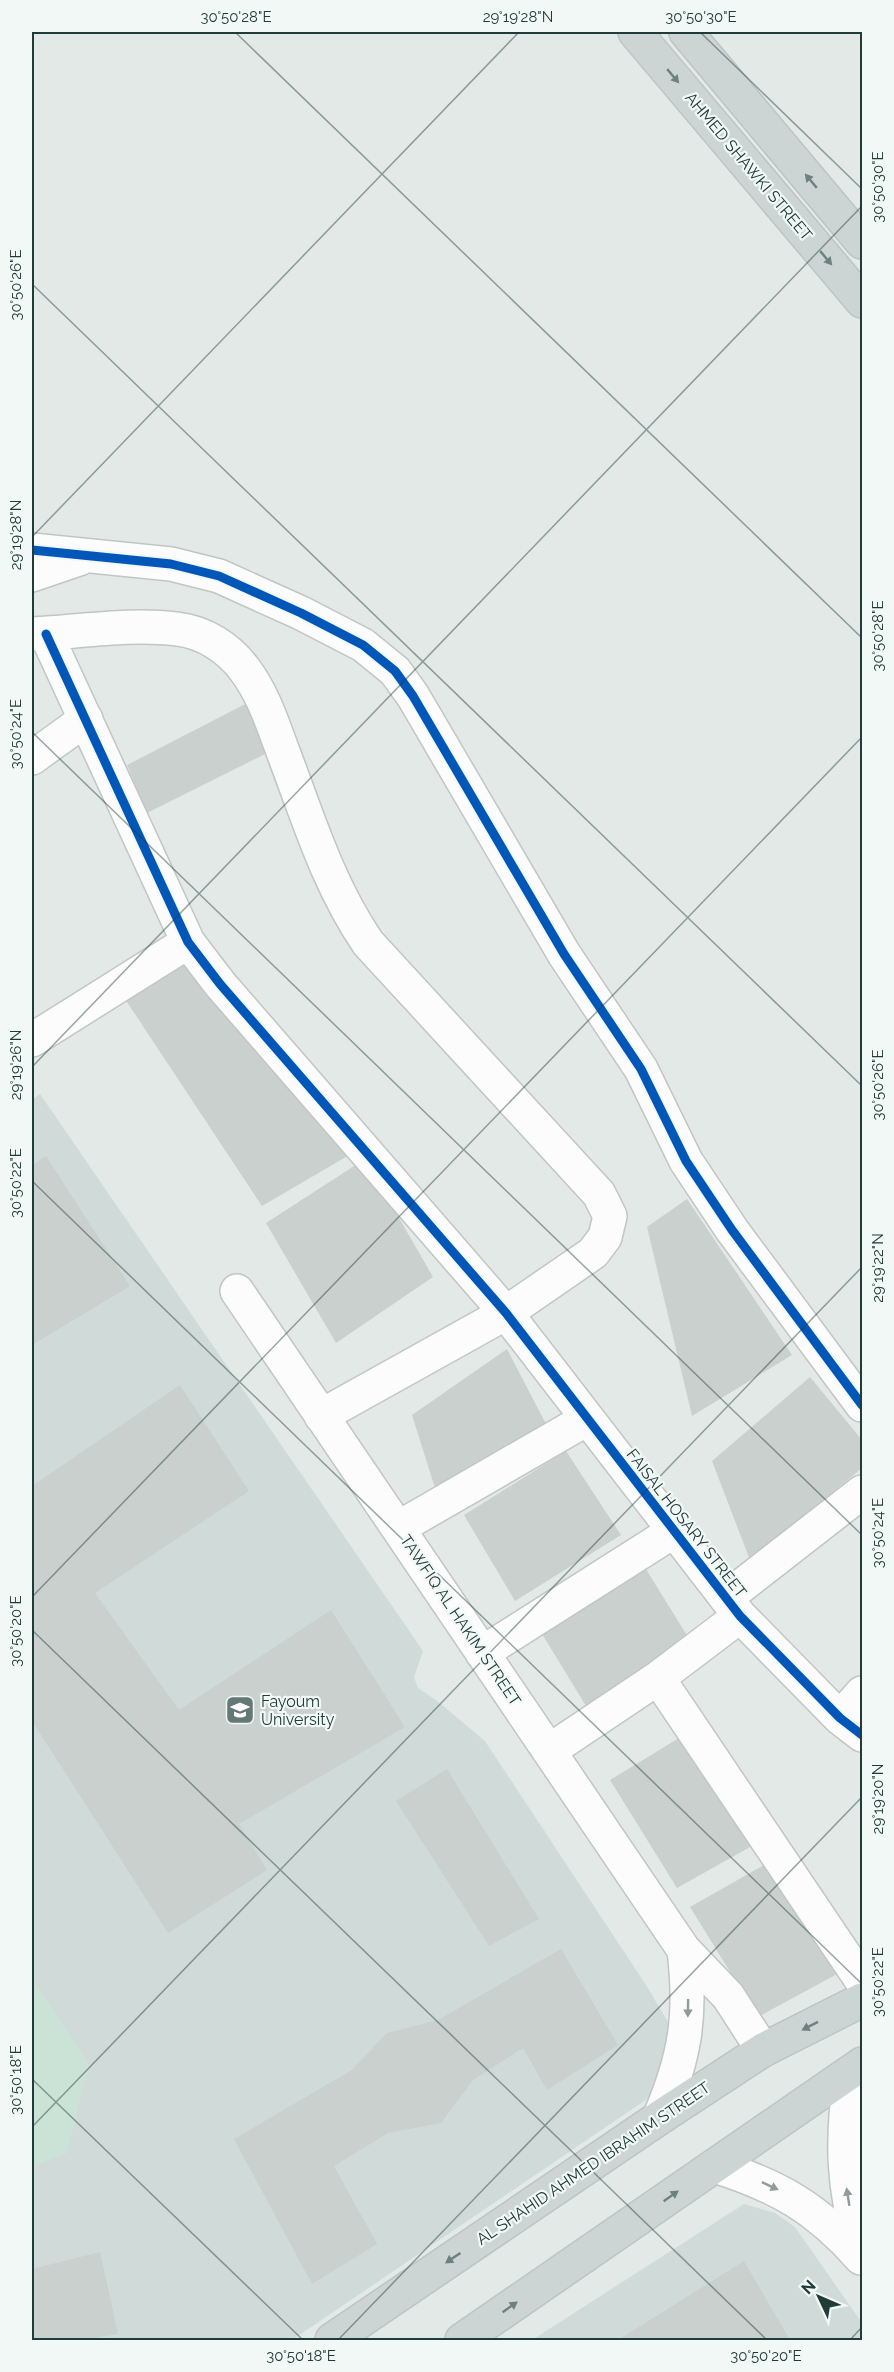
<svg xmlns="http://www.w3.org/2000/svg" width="894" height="2372" font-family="Raleway,sans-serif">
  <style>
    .built { fill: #d0dad8 }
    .green { fill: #cbe2d6 }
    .building { fill: #cad0ce }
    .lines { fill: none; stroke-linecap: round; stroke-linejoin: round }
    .minor-casing { stroke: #c0c6c4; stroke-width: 36 }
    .major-casing { stroke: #bbc5c3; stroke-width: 36 }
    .minor { stroke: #fbfcfb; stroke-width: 33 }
    .major { stroke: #cdd5d4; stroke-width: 33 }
    .cycleway-casing { stroke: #f1f8f6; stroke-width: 13 }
    .cycleway { stroke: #0057b8; stroke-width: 9 }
    .oneway { fill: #6e817f }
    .oneway2 { fill: #8e9c9a }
    .ticks { fill: none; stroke: #203c39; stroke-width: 1.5; stroke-opacity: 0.45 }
    .labels { text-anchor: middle; stroke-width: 4.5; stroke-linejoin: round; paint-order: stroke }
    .street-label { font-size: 16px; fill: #203c39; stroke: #f1f8f6 }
    .poi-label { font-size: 16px; fill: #203c39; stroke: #f1f8f6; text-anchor: start }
    .neatline { fill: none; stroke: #203c39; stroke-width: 2 }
    .ticks-label { font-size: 15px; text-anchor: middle; fill: #203c39 }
  </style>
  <rect width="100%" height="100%" fill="#e3e9e7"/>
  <path class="built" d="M 40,1094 L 423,1651 L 414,1677 L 418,1688 L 436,1700 L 485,1741 L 646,1985 L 671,2027 L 659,2091 L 292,2340 L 32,2340 L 32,1100 Z
    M 744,2204 L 775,2213 L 795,2227 L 862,2323 L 862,2340 L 532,2340 Z"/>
  <path class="green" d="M 32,1979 L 89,2064 L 67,2153 L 32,2167 Z"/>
  <path class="building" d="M 253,700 L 273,750 L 147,813 L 127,765 Z
    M 184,959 L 351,1154 L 262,1206 L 125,999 Z
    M 46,1156 L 130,1286 L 32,1345 L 32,1165 Z
    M 365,1159 L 433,1277 L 336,1343 L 266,1223 Z
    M 687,1199 L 792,1355 L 692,1416 L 647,1227 Z
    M 507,1349 L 546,1424 L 435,1488 L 412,1415 Z
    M 810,1377 L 862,1440 L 862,1468 L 750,1560 L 712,1461 Z
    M 180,1385 L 249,1491 L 95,1593 L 179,1710 L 331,1610 L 405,1727 L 239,1824 L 267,1870 L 168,1933 L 32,1721 L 32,1486 Z
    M 566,1451 L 621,1535 L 515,1601 L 464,1515 Z
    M 641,1561 L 691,1642 L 586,1706 L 539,1629 Z
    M 684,1735 L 750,1847 L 677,1888 L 610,1780 Z
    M 447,1769 L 539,1919 L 489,1946 L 396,1801 Z
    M 771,1861 L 839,1973 L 758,2017 L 690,1907 Z
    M 561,1949 L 618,2045 L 547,2090 L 523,2048 L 473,2080 L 441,2123 L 388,2133 L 334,2166 L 377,2244 L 312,2284 L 234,2139 L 352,2070 L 387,2033 L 438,2020 Z
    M 100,2252 L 118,2334 L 84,2340 L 32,2340 L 32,2269 Z
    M 744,2261 L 790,2340 L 618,2340 Z"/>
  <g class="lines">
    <g class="minor-casing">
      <path id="minor" d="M 32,550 L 171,564 L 219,576 L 301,613 L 363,645 L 395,671 L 413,696 L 564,954 L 641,1069 L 686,1161 L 732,1230 L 862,1405
        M 32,575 L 79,559
        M 32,634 C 79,632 129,623 177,629 C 204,632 229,648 245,670 C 264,695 274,728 285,757 C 309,821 329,886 368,943 L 599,1194 L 610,1216 L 605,1237 L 593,1253 L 506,1313 L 321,1416
        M 46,634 L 188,942 L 220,984 L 506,1313 L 740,1616 L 840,1718 L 862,1735
        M 32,758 L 86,719
        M 32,1040 L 188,942
        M 237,1291 L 684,1950 L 728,1996 L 763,2050
        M 398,1528 L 587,1419
        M 726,1598 L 862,1492
        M 482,1653 L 674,1531
        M 658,1678 L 862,1981
        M 840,1718 L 862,1693
        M 549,1751 L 658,1678 L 740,1616
        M 851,2072 C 841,2138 842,2188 862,2253
        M 659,2118 C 685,2058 692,2016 684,1950
        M 715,2166 C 778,2186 817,2208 861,2258"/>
    </g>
    <g class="major-casing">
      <path id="major" d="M 635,32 L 862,301
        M 686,32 L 862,242
        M 332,2340 L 659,2118 L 763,2050 L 862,2000
        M 462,2340 L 862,2064"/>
    </g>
    <use href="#minor" class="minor"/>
    <use href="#major" class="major"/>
    <g class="cycleway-casing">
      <path id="cycleway" d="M 32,550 L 171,564 L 219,576 L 301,613 L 363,645 L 395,671 L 413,696 L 564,954 L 641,1069 L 686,1161 L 732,1230 L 862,1405
        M 46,634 L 188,942 L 220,984 L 506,1313 L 740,1616 L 840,1718 L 862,1735"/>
    </g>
    <use href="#cycleway" class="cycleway"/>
  </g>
  <defs><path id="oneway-solid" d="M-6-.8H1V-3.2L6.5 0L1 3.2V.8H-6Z" transform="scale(1.5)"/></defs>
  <g class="oneway">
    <use href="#oneway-solid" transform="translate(673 76) rotate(50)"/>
    <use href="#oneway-solid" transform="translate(811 181) rotate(-130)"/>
    <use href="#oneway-solid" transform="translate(826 258) rotate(50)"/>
    <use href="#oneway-solid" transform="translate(810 2026) rotate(153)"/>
    <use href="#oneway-solid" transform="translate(671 2196) rotate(-35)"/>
    <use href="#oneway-solid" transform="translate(453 2258) rotate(146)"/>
    <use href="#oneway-solid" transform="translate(510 2307) rotate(-35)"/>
  </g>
  <g class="oneway2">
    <use href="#oneway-solid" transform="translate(688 2008) rotate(91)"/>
    <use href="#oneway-solid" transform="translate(770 2186) rotate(25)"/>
    <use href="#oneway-solid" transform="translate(848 2197) rotate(-99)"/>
  </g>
  <path class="ticks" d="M 235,32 L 862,638M 700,32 L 862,189M 32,284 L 862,1086M 32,537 L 519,32M 32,732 L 862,1535M 32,1067 L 862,206M 32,1181 L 862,1984M 32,1597 L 862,737M 32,1630 L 767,2340M 32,2079 L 303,2340M 32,2127 L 862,1267M 338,2340 L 862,1797M 850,2340 L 862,2327"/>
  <defs>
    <g id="university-square" transform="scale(1.5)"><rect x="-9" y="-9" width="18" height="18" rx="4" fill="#647976" stroke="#f1f8f6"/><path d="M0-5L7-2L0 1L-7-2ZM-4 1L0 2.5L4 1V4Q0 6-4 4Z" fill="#fff"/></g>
  </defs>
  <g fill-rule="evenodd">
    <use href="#university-square" x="240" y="1710"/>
  </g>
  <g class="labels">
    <g class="street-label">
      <text transform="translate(749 166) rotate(50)" y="6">AHMED SHAWKI STREET</text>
      <text transform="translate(687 1523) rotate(52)" y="6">FAISAL HOSARY STREET</text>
      <text transform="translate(461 1620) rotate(56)" y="6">TAWFIQ AL HAKIM STREET</text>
      <text transform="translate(593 2163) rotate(-34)" y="6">AL SHAHID AHMED IBRAHIM STREET</text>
    </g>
    <g class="poi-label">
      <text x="261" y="1707">Fayoum<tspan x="261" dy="18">University</tspan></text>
    </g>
  </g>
  <rect width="894" height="2372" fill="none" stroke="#f1f8f6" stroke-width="66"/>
  <g transform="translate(819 2297) rotate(314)" stroke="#f1f8f6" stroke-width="4.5" paint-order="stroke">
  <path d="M0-4.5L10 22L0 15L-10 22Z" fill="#203c39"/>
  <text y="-9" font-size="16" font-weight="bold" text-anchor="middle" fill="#203c39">N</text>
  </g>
  <rect x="33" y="33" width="828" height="2306" class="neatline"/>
  <g class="ticks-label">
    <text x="236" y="22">30°50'28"E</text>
    <text x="518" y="22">29°19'28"N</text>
    <text x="701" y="22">30°50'30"E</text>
    <text transform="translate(878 187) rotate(-90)" y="5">30°50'30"E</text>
    <text transform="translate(16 285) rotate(-90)" y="5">30°50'26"E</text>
    <text transform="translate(16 535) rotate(-90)" y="5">29°19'28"N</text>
    <text transform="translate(878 636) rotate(-90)" y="5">30°50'28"E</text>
    <text transform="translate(16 734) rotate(-90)" y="5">30°50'24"E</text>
    <text transform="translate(16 1065) rotate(-90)" y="5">29°19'26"N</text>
    <text transform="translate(878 1085) rotate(-90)" y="5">30°50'26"E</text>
    <text transform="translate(16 1183) rotate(-90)" y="5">30°50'22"E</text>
    <text transform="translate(878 1268) rotate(-90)" y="5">29°19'22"N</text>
    <text transform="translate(878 1533) rotate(-90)" y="5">30°50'24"E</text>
    <text transform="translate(16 1631) rotate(-90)" y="5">30°50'20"E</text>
    <text transform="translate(878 1799) rotate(-90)" y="5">29°19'20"N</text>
    <text transform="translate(878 1982) rotate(-90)" y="5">30°50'22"E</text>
    <text transform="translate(16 2080) rotate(-90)" y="5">30°50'18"E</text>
    <text x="301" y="2361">30°50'18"E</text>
    <text x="766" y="2361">30°50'20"E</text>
  </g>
</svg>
